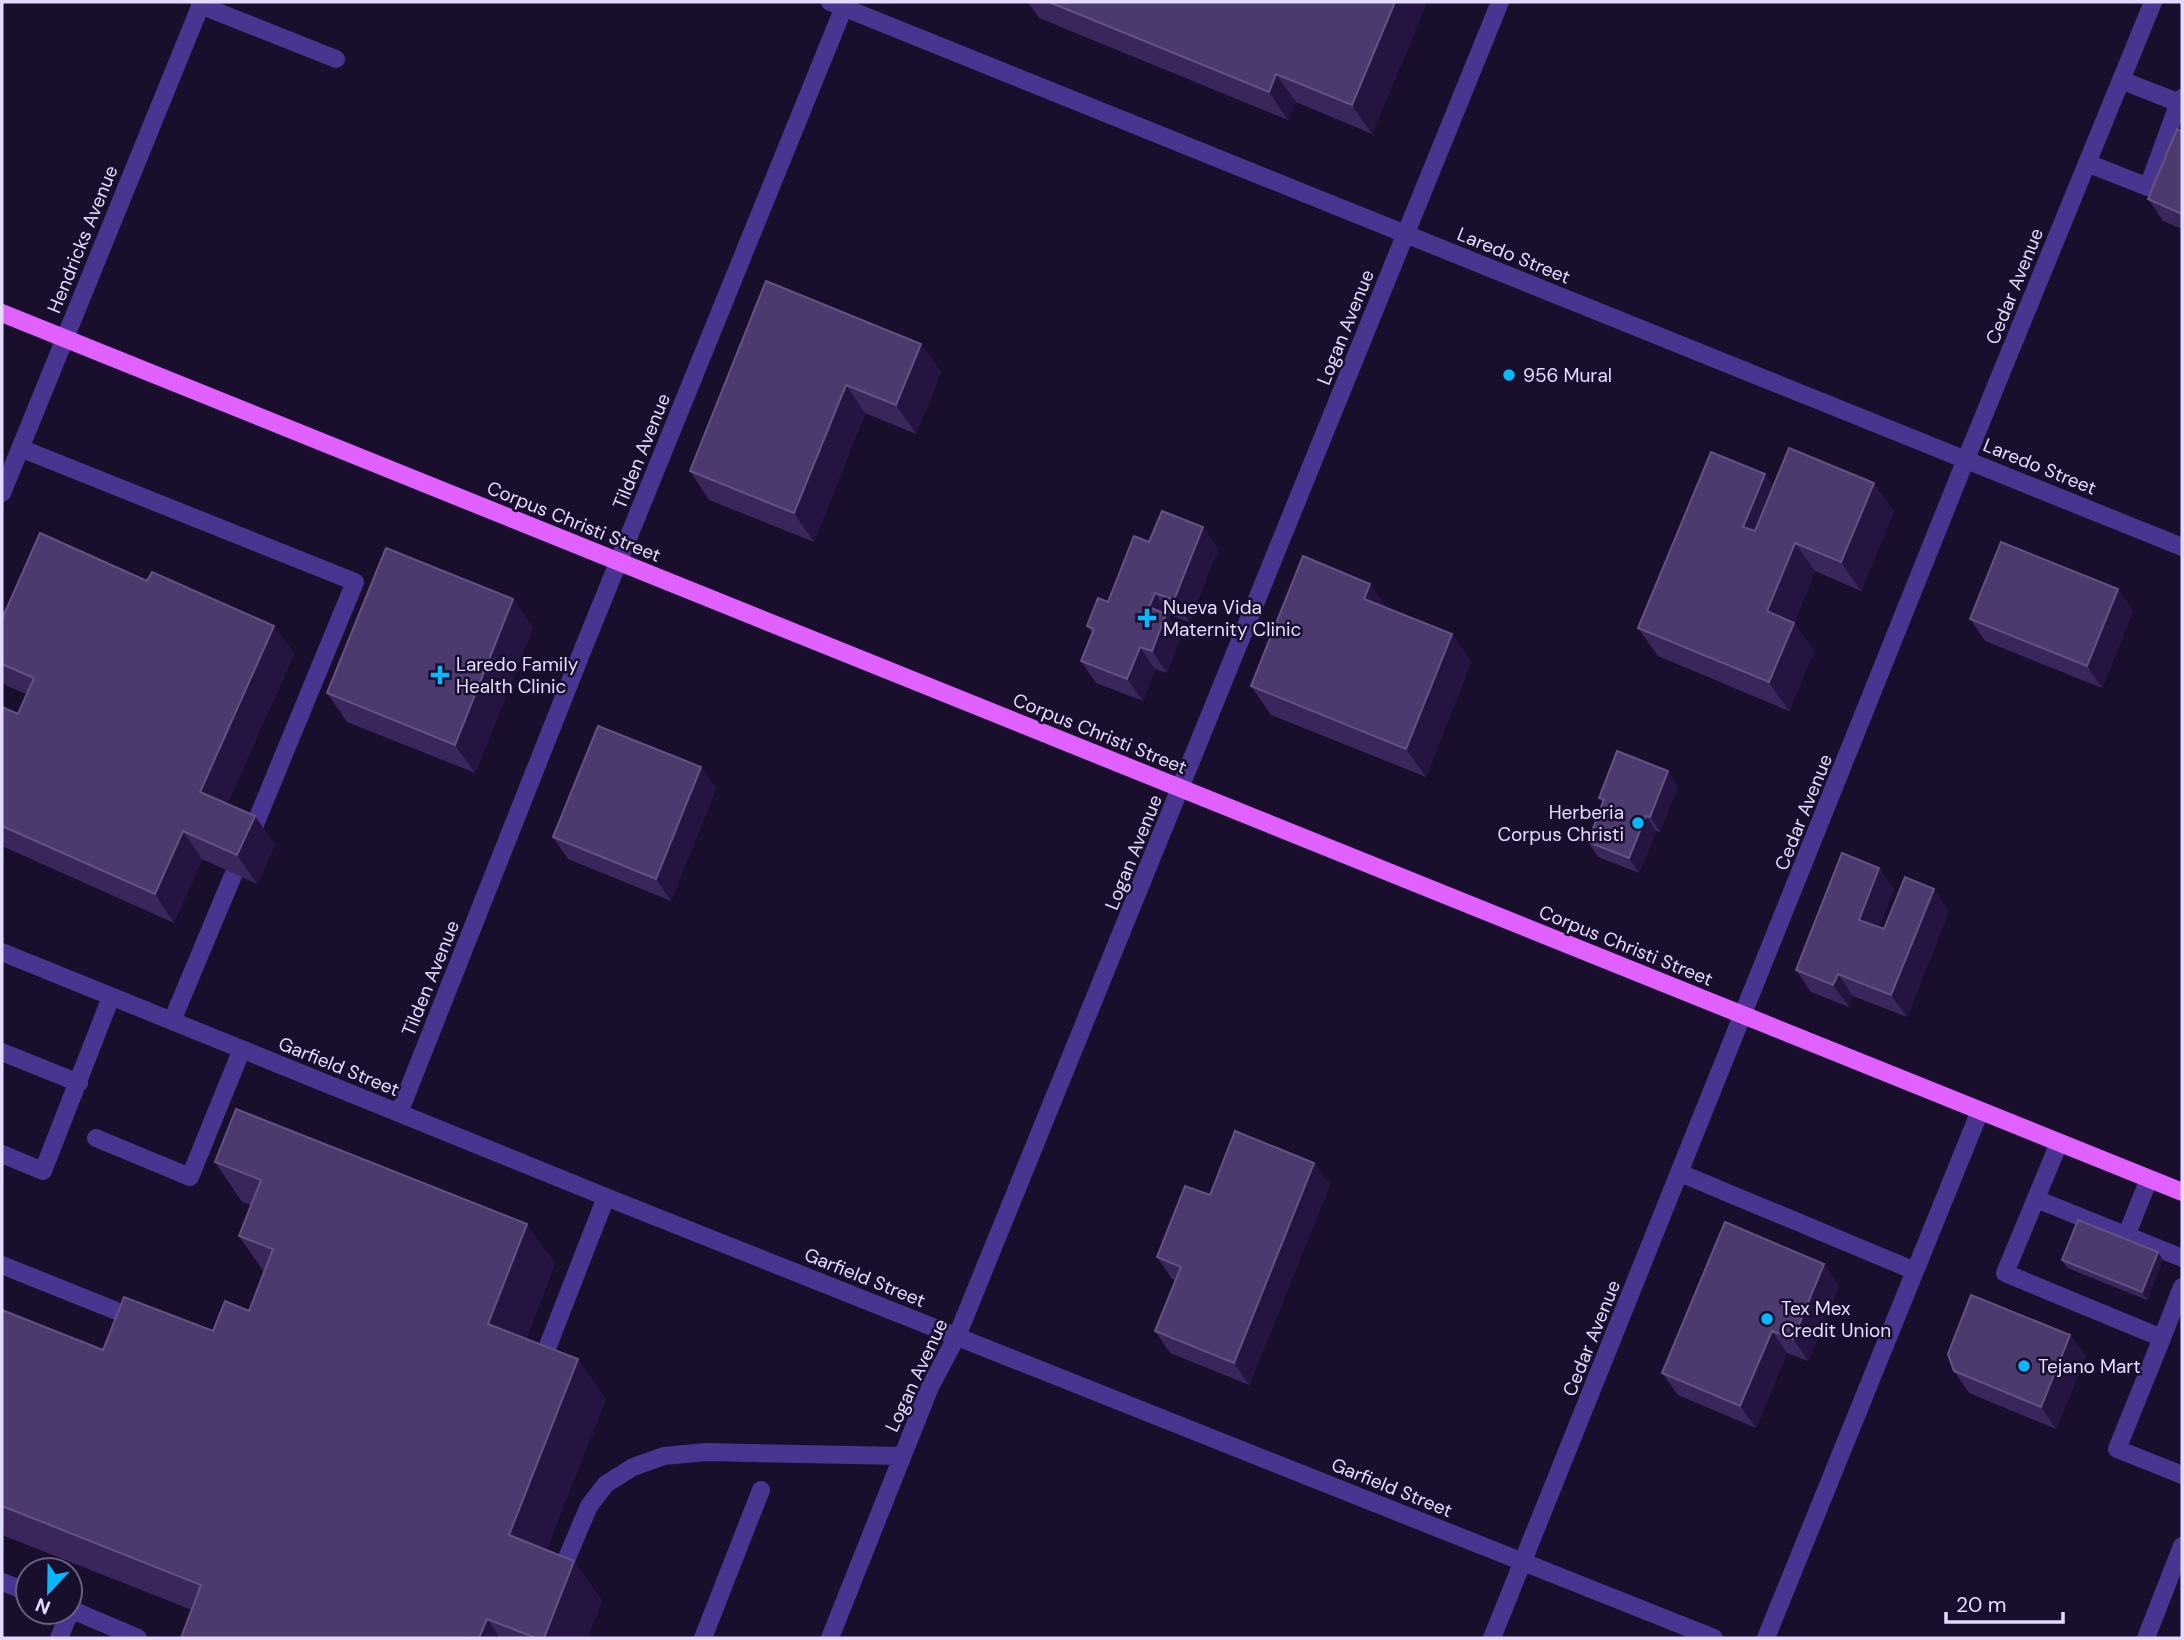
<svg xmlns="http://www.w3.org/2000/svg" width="2184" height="1640" font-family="'DM Sans',sans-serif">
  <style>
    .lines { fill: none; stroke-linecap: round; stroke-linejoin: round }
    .minor { stroke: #493590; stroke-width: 18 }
    .major { stroke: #e061ff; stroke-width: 18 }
    .wall { fill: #3a265b }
    .shaded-wall { fill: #251441 }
    .building { fill: #4c396d; stroke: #645284; stroke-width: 2 }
    .poi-dot { fill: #06b9ff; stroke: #190e2c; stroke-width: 2.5 }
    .labels { text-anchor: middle; stroke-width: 5; stroke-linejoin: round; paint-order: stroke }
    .street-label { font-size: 19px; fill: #e5daff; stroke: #190e2c }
    .poi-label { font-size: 19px; fill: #e5daff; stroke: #190e2c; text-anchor: start }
  </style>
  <rect width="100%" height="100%" fill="#190e2c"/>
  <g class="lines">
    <path class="minor" d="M 830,2 L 2182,547
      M 200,5 L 336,59
      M 2121,80 L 2182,104
      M 2087,163 L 2148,187 L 2179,102 L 2182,98
      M 20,448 L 355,582 L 251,834
      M 2,493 L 202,2
      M 2,952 L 606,1197 L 1714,1638
      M 172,1021 L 234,873
      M 2,1052 L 79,1083
      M 399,1113 L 585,644 L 846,2
      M 96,1138 L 190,1177 L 242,1049
      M 2059,1143 L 2005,1273 L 2162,1338 L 2117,1449 L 2182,1475
      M 2,1154 L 43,1171 L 111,997
      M 1680,1173 L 1915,1271
      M 2036,1199 L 2182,1258
      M 2126,1236 L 2149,1179
      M 2,1265 L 139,1320
      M 2162,1338 L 2182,1287
      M 544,1356 L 606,1197
      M 558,1579 L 589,1506 L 606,1484 L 633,1467 L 664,1456 L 706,1452 L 902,1456
      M 2,1582 L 28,1592
      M 70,1609 L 138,1638
      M 59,1638 L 70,1612
      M 703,1638 L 761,1490
      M 830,1638 L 930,1387 L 957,1336 L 1500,2
      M 1492,1638 L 1966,459 L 2153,2
      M 1766,1638 L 1980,1111
      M 2146,1638 L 2182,1546"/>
    <path class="major" d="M 2,313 L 2182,1192"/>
  </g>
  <path class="wall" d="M 1028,2 L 1427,2 L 1372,134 L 1296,102 L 1288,120 L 1039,18 Z
    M 2182,132 L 2182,229 L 2163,221 L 2148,199 Z
    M 921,344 L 941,372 L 916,434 L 865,413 L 814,542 L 709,500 L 690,471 Z
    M 1773,486 L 1894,511 L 1861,591 L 1815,571 L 1794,623 L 1814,651 L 1789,711 L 1658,656 L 1638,628 Z
    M 1203,527 L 1218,549 L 1189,622 L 1170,615 L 1169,618 L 1181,636 L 1167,673 L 1155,669 L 1143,701 L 1096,683 L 1081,661 L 1092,633 L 1087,626 L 1108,602 L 1149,542 Z
    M 147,581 L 274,626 L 294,654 L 227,804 L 255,816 L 275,845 L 257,884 L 202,859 L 174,923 L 2,846 L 2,707 L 18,714 L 26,694 L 5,685 L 2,680 L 2,619 Z
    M 1370,584 L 1387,609 L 1452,634 L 1471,662 L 1426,777 L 1271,715 L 1251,686 Z
    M 2118,589 L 2133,611 L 2102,688 L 1985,641 L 1970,619 Z
    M 513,599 L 533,628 L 475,773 L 347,722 L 327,693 Z
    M 701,767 L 716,789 L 671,901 L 568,859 L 553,837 Z
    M 1678,786 L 1660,832 L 1656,831 L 1639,873 L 1598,857 L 1588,842 L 1603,803 L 1599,798 Z
    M 1879,868 L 1894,890 L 1879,927 L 1884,929 L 1949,911 L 1907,1017 L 1853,996 L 1849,1007 L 1811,992 L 1796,970 Z
    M 215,1162 L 555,1263 L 526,1339 L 606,1399 L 546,1550 L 574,1561 L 602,1601 L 587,1638 L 181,1638 L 192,1610 L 2,1535 L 2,1310 L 103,1350 L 213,1331 L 249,1311 L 264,1272 L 239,1236 L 251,1205 L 242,1202 Z
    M 1314,1163 L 1330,1185 L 1249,1385 L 1170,1353 L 1155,1331 L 1175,1280 L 1172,1279 L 1157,1257 L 1210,1195 Z
    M 2062,1260 L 2163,1260 L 2147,1300 L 2067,1268 Z
    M 1824,1264 L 1839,1286 L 1808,1361 L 1787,1353 L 1756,1428 L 1678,1395 L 1662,1373 Z
    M 2070,1335 L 2086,1357 L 2056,1429 L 1969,1393 L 1954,1371 Z"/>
  <path class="shaded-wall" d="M 1395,2 L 1427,2 L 1372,134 L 1352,105 Z
    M 1276,74 L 1296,102 L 1288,120 L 1269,92 Z
    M 921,344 L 941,372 L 916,434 L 896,405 Z
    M 846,385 L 865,413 L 814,542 L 794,513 Z
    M 1765,474 L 1785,503 L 1763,555 L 1743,527 Z
    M 1874,483 L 1894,511 L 1861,591 L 1841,562 Z
    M 1203,527 L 1218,549 L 1189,622 L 1174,600 Z
    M 1795,543 L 1815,571 L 1787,639 L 1767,611 Z
    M 1370,584 L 1390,612 L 1364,599 Z
    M 2118,589 L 2133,611 L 2102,688 L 2087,666 Z
    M 1155,593 L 1170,615 L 1169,618 L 1181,636 L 1167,673 L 1152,651 L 1149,607 Z
    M 513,599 L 533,628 L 475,773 L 455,745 Z
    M 1794,623 L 1814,651 L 1789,711 L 1769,682 Z
    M 274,626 L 294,654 L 220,820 L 200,792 Z
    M 1452,634 L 1471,662 L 1426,777 L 1406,749 Z
    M 1140,647 L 1155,669 L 1143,701 L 1127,679 Z
    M 701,767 L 716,789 L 671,901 L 656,879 Z
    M 1668,771 L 1678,786 L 1660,832 L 1650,817 Z
    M 255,816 L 275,845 L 257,884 L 237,855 Z
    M 1646,816 L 1656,831 L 1639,873 L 1629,858 Z
    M 183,831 L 202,859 L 174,923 L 155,894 Z
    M 1879,868 L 1894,890 L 1874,941 L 1859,920 Z
    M 1934,889 L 1949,911 L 1907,1017 L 1891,995 Z
    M 1838,974 L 1853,996 L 1849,1007 L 1833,985 Z
    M 1314,1163 L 1330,1185 L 1249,1385 L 1234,1363 Z
    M 527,1224 L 555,1263 L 516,1364 L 488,1324 Z
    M 2158,1252 L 2163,1260 L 2147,1300 L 2142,1292 Z
    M 1824,1264 L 1839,1286 L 1808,1361 L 1793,1339 Z
    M 1772,1331 L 1787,1353 L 1756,1428 L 1740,1406 Z
    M 2070,1335 L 2086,1357 L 2056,1429 L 2041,1407 Z
    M 578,1359 L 606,1399 L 537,1575 L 509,1535 Z
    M 574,1561 L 602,1601 L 587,1638 L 544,1638 Z
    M 487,1619 L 500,1638 L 479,1638 Z"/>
  <path class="building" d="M 1049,2 L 1395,2 L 1352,105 L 1276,74 L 1269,92 Z
    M 2177,129 L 2182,132 L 2182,214 L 2148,199 Z
    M 766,281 L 921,344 L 896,405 L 846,385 L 794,513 L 690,471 Z
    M 1789,448 L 1874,483 L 1841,562 L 1795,543 L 1767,611 L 1794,623 L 1769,682 L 1638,628 L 1711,452 L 1765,474 L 1743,527 L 1755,531 Z
    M 1162,511 L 1203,527 L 1174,600 L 1155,593 L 1149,607 L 1166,614 L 1152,651 L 1140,647 L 1127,679 L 1081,661 L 1094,629 L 1087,626 L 1098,598 L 1108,602 L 1134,536 L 1149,542 Z
    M 40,533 L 147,581 L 152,572 L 274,626 L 200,792 L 255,816 L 237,855 L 183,831 L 155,894 L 2,826 L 2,707 L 18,714 L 34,678 L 2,664 L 2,619 Z
    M 2001,542 L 2118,589 L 2087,666 L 1970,619 Z
    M 386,548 L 513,599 L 455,745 L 327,693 Z
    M 1303,556 L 1370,584 L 1364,599 L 1452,634 L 1406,749 L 1251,686 Z
    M 598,726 L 701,767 L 656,879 L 553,837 Z
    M 1617,751 L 1668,771 L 1650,817 L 1646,816 L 1629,858 L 1588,842 L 1604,799 L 1599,798 Z
    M 1842,853 L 1879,868 L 1859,920 L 1884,929 L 1905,877 L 1934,889 L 1891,995 L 1838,974 L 1833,985 L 1796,970 Z
    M 236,1109 L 527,1224 L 488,1324 L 578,1359 L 509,1535 L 574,1561 L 544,1638 L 536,1638 L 487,1619 L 479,1638 L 181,1638 L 201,1585 L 2,1506 L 2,1310 L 103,1350 L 124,1297 L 213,1331 L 225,1301 L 249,1311 L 273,1249 L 239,1236 L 261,1180 L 215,1162 Z
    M 1235,1131 L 1314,1163 L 1234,1363 L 1155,1331 L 1181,1267 L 1157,1257 L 1185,1186 L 1210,1195 Z
    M 2078,1220 L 2158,1252 L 2142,1292 L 2062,1260 Z
    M 1725,1222 L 1824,1264 L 1793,1339 L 1772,1331 L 1740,1406 L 1662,1373 Z
    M 1971,1295 L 2070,1335 L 2041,1407 L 1954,1371 L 1948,1354 Z"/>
  <g class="poi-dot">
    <circle cx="1509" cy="375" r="7"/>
    <path d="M1143.5 607.5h7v7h7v7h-7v7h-7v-7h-7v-7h7z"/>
    <path d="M436.5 664.5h7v7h7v7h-7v7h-7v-7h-7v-7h7z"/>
    <circle cx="1638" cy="823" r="7"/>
    <circle cx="1767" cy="1319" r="7"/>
    <circle cx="2024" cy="1366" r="7"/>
  </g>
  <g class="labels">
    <g class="street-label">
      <text transform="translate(82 239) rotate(-68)" y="7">Hendricks Avenue</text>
      <text transform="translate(1514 255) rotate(22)" y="7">Laredo Street</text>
      <text transform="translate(2014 286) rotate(-68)" y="7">Cedar Avenue</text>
      <text transform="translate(1345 327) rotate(-68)" y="7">Logan Avenue</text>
      <text transform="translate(641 451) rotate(-68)" y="7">Tilden Avenue</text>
      <text transform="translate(2040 466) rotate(22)" y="7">Laredo Street</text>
      <text transform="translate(574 521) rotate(22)" y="7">Corpus Christi Street</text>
      <text transform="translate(1100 733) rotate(22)" y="7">Corpus Christi Street</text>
      <text transform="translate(1803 812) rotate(-68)" y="7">Cedar Avenue</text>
      <text transform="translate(1133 852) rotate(-68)" y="7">Logan Avenue</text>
      <text transform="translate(1626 945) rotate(22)" y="7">Corpus Christi Street</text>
      <text transform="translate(430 978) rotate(-68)" y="7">Tilden Avenue</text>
      <text transform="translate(339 1066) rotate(22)" y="7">Garfield Street</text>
      <text transform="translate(865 1277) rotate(22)" y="7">Garfield Street</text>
      <text transform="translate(1591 1338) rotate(-68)" y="7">Cedar Avenue</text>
      <text transform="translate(916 1375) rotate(-65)" y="7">Logan Avenue</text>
      <text transform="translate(1392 1487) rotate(22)" y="7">Garfield Street</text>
    </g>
    <g class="poi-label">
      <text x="1523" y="382">956 Mural</text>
      <text x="1163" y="614">Nueva Vida<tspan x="1163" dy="22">Maternity Clinic</tspan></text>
      <text x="456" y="671">Laredo Family<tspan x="456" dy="22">Health Clinic</tspan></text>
      <text x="1624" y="819" text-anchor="end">Herberia<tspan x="1624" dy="22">Corpus Christi</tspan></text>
      <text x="1781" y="1315">Tex Mex<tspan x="1781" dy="22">Credit Union</tspan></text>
      <text x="2038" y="1373">Tejano Mart</text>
    </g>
  </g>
  <rect width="2184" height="1640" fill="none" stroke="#e5daff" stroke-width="7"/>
  <g transform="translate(49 1591) rotate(202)"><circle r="33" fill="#190e2c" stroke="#6b6080" stroke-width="2"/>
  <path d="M0-5L12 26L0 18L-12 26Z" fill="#06b9ff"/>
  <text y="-10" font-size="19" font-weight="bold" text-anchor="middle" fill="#e5daff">N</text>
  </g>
  <path d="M1946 1612v10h117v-10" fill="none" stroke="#e5daff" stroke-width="3.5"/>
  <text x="1956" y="1612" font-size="21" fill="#e5daff" stroke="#190e2c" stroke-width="5" paint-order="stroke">20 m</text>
</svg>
